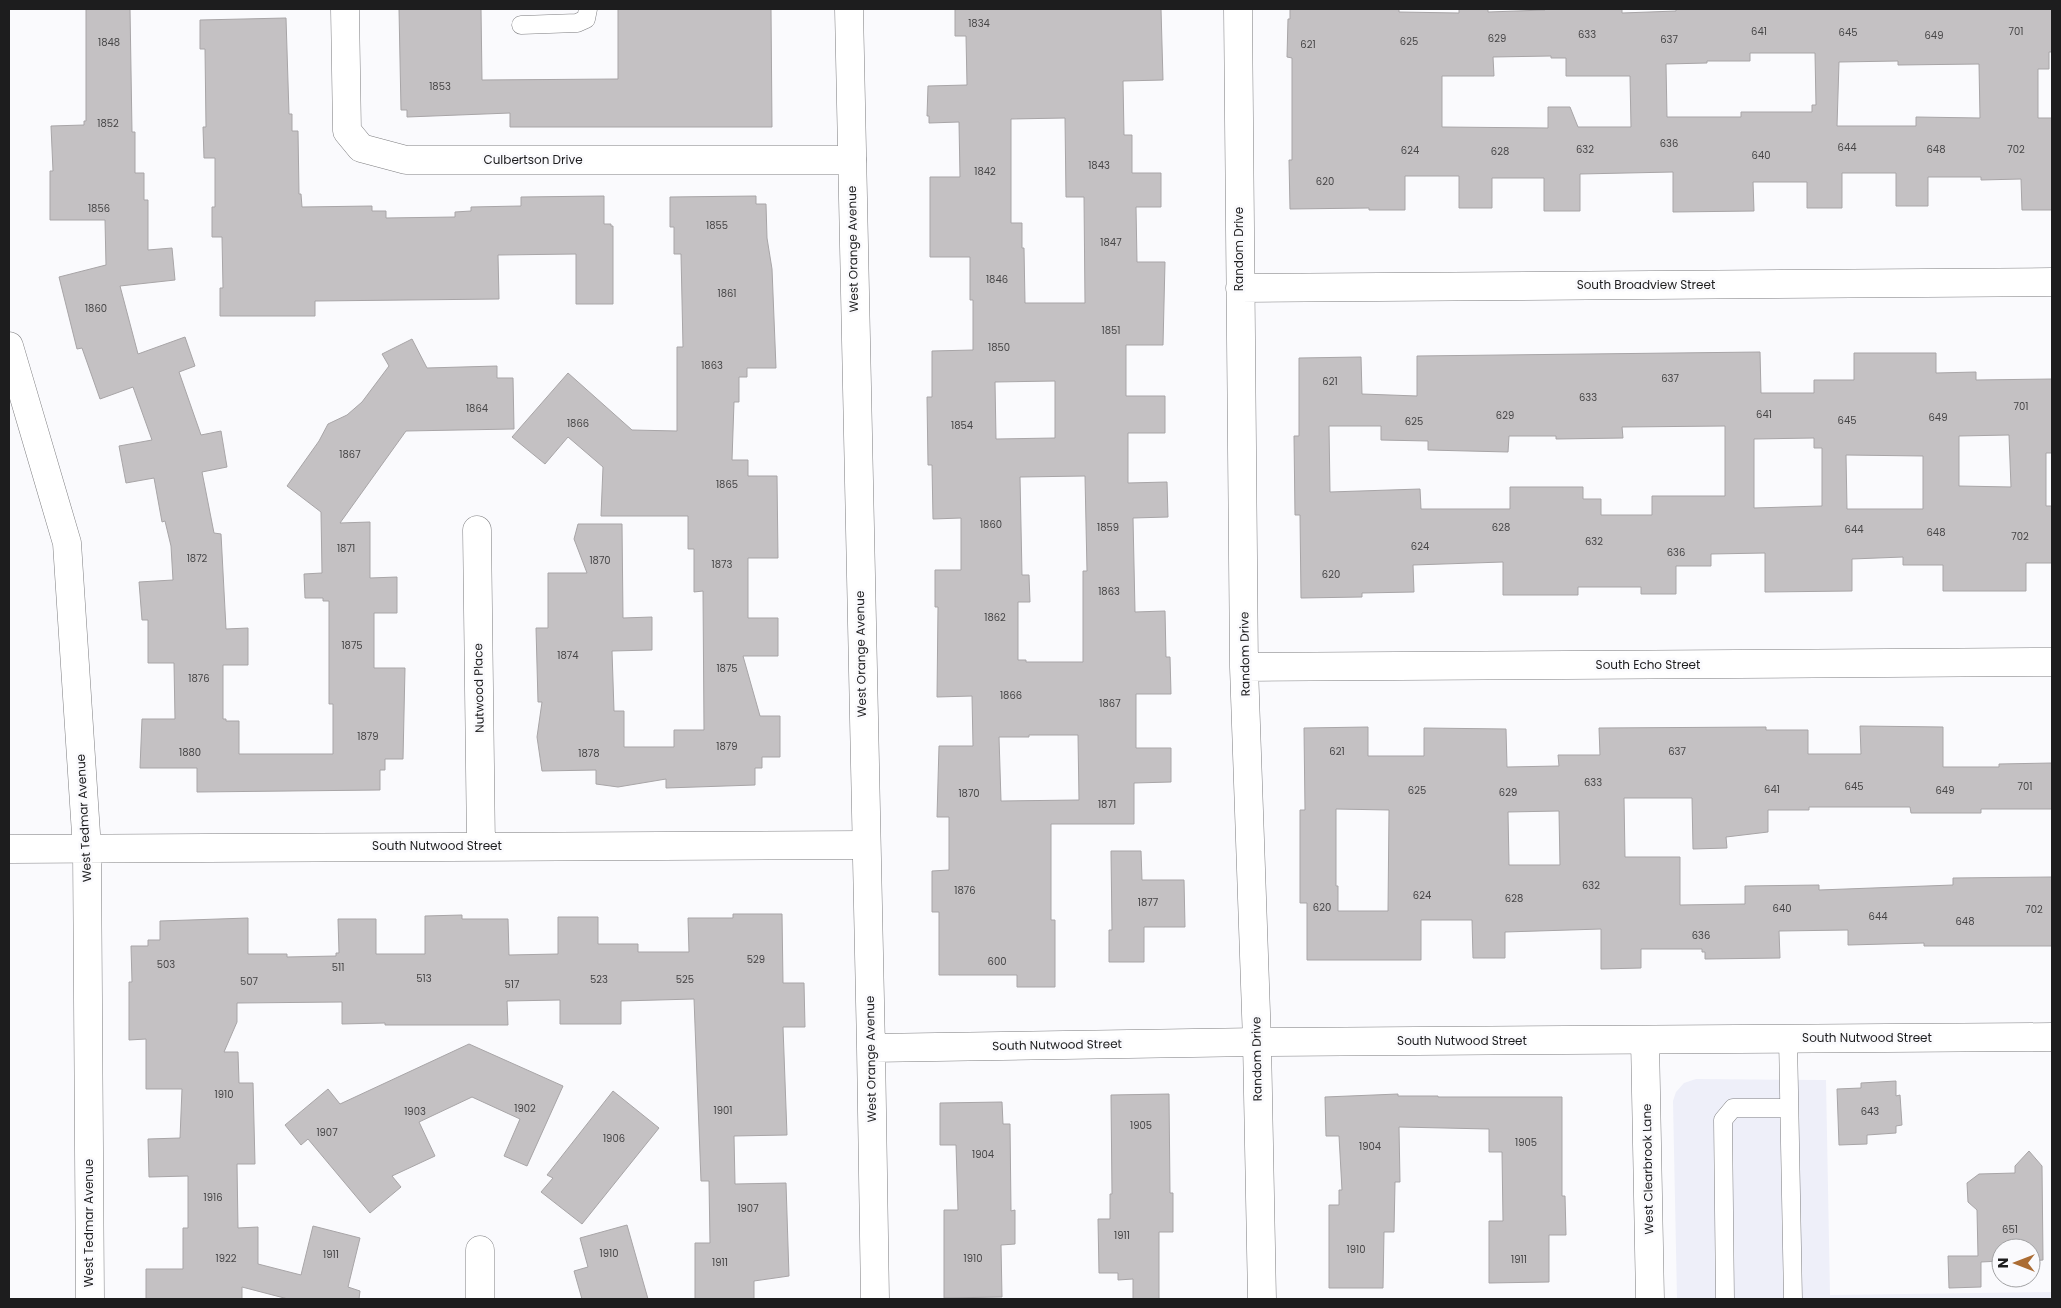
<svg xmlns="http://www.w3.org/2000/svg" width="2061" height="1308" font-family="Poppins,sans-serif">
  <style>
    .built { fill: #eeeff9 }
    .building { fill: #c4c1c3; stroke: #a8a5a7; fill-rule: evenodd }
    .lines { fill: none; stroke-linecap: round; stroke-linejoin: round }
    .service-casing { stroke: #7e7e80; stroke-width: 19 }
    .minor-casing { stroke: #7e7e80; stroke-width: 29 }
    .tertiary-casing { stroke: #7e7e80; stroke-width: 29 }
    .service { stroke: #fff; stroke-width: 18 }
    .minor { stroke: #fff; stroke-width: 28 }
    .tertiary { stroke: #fff; stroke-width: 28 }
    .labels { text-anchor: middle; stroke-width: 5; stroke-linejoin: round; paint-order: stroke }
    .number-label { font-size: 10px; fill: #474647 }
    .street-label { font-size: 12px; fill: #1d1d1e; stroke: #fafafd }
  </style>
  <rect width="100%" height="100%" fill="#fafafd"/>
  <path class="built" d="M 1696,1079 L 1826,1080 L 1830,1295 L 2052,1292 L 2052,1299 L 1677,1299 L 1673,1101 L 1676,1092 L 1684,1083 Z"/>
  <path class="building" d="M 86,9 L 130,9 L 132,132 L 135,132 L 135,173 L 144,173 L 144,200 L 148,200 L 148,250 L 172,248 L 175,280 L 120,286 L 138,354 L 185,337 L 195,366 L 179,372 L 201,435 L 221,431 L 227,467 L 202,472 L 214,533 L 221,534 L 226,629 L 248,628 L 248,665 L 223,665 L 223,719 L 226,719 L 226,721 L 239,721 L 239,754 L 333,754 L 333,704 L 329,704 L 329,601 L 323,601 L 323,598 L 305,598 L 304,574 L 322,573 L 321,512 L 287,486 L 319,441 L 328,424 L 347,415 L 362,402 L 389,366 L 382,354 L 412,339 L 427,368 L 497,366 L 497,378 L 513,378 L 514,429 L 406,431 L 340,523 L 370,522 L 370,578 L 397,577 L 397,613 L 374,613 L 374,668 L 405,668 L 403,759 L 385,759 L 385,770 L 380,770 L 380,790 L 197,792 L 197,768 L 140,768 L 142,719 L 175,719 L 174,663 L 148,663 L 148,620 L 142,620 L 139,582 L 173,580 L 171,546 L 165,521 L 162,522 L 154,478 L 126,483 L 119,446 L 152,440 L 133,387 L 100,399 L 82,348 L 77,349 L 59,277 L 106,265 L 105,220 L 50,220 L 50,171 L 53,171 L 51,126 L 84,125 L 84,121 L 86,121 Z
    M 399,9 L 481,9 L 482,80 L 618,79 L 618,9 L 771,9 L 772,127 L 510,127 L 510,113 L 407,117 L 407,110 L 401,110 Z
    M 955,9 L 1161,9 L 1163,80 L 1123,81 L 1124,135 L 1132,135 L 1132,173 L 1161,173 L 1161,207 L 1136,207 L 1137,262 L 1165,262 L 1163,345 L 1126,345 L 1126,396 L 1165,396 L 1165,433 L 1128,433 L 1128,483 L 1167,482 L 1168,517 L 1133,518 L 1135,612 L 1165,611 L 1166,657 L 1170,657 L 1171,694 L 1136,694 L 1136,748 L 1171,748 L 1171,782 L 1134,783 L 1134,824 L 1051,824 L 1051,920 L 1055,920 L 1055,987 L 1017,987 L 1017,975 L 939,975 L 939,912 L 932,912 L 932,871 L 949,870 L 949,817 L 937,817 L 939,746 L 973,746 L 972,696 L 937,697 L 938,607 L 935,607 L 935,570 L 961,570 L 961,518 L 933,519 L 932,465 L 928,465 L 927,397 L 932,397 L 932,351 L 973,350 L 973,300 L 970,300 L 970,257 L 930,257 L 930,177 L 960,177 L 959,122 L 929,123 L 929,116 L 927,116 L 928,86 L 967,85 L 966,36 L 955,36 ZM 1065,118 L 1066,197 L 1084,197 L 1085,303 L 1025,303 L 1024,248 L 1022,248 L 1022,223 L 1011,223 L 1011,119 ZM 1055,381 L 1055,438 L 996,439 L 995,382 ZM 1085,476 L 1087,571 L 1083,571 L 1083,662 L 1026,662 L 1026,660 L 1018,660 L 1018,602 L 1030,602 L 1029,575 L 1022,575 L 1020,477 ZM 1029,735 L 1078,735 L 1079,800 L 1001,801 L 999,737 L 1029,737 Z
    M 1290,9 L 1399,9 L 1399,12 L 1459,13 L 1459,9 L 1488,9 L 1488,12 L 1545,10 L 1545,9 L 1622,9 L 1622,13 L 1676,11 L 1676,9 L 2052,9 L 2052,52 L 2049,52 L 2049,69 L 2038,69 L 2038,118 L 2052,118 L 2052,210 L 2022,210 L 2021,179 L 1981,180 L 1981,177 L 1928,177 L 1928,206 L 1896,206 L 1896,173 L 1842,173 L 1842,208 L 1807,208 L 1807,182 L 1753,182 L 1754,211 L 1673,212 L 1673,172 L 1580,174 L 1580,211 L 1544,211 L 1544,178 L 1492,178 L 1492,208 L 1459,208 L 1459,176 L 1405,176 L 1405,210 L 1369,210 L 1369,208 L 1290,209 L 1289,160 L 1292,160 L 1292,58 L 1287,57 L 1288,19 L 1290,19 ZM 1750,53 L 1815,53 L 1816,105 L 1812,105 L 1812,112 L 1741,112 L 1741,117 L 1667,117 L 1666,64 L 1707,63 L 1707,61 L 1750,61 ZM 1551,56 L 1551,58 L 1566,58 L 1566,76 L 1630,76 L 1631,127 L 1578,127 L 1570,107 L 1548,107 L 1548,128 L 1442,127 L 1442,76 L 1494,76 L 1493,57 ZM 1898,61 L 1898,65 L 1979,64 L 1980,118 L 1916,117 L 1916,126 L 1837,126 L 1839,62 Z
    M 286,18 L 289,114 L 292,114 L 292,131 L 298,131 L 299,194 L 301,194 L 302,207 L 372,206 L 372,211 L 386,211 L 386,218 L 455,217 L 455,212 L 471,211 L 471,207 L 521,206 L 521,197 L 604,196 L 604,224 L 611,224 L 611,226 L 613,226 L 613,304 L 576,304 L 576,254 L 498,255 L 499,299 L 315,301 L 315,316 L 220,316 L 220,288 L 223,288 L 222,237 L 212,237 L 212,207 L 215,207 L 215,158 L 204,158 L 203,127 L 206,127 L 205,49 L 200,49 L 200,20 Z
    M 756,196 L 756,204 L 766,204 L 767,238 L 772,269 L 776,368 L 747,368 L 747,377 L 739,377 L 739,402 L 734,402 L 732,460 L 748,460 L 748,476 L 777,476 L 778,558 L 748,558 L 748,618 L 778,618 L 778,656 L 743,656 L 760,716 L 780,716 L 780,757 L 762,757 L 762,768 L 755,768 L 755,785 L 666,788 L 666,779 L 618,787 L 596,784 L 596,770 L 542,771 L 537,737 L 542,702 L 538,702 L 536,628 L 548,628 L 548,573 L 587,573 L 574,539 L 578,524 L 622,524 L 623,618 L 652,617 L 652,650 L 612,651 L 614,711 L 624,711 L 624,747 L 674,747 L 674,730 L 704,730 L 703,591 L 694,592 L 694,549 L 688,549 L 688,516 L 601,516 L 603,467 L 568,437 L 545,464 L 512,437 L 568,373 L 632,430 L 677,431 L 677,347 L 683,347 L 681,254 L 674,254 L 674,227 L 670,227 L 670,197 Z
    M 1760,352 L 1761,393 L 1814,393 L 1814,380 L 1854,380 L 1854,353 L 1936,353 L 1936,373 L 1976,372 L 1976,380 L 2052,379 L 2052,453 L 2046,453 L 2046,506 L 2052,506 L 2052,563 L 2026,563 L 2026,591 L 1943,591 L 1943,565 L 1903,565 L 1903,557 L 1852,559 L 1852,591 L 1765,592 L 1765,553 L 1711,554 L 1711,566 L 1676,566 L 1676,594 L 1641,594 L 1641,587 L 1578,587 L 1578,595 L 1503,595 L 1503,562 L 1413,565 L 1414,592 L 1362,593 L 1362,597 L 1301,598 L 1300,515 L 1295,515 L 1294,436 L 1299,436 L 1299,358 L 1361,357 L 1362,394 L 1417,396 L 1417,356 ZM 1329,426 L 1381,426 L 1381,440 L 1428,441 L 1428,450 L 1508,452 L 1509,436 L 1556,436 L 1556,439 L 1623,438 L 1622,427 L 1725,426 L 1725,496 L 1652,496 L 1652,515 L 1601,515 L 1601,499 L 1583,499 L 1583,487 L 1510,487 L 1510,509 L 1421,509 L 1420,489 L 1330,492 ZM 2009,435 L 2011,487 L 1959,486 L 1959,436 ZM 1814,438 L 1814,448 L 1822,448 L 1822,506 L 1754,508 L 1754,439 ZM 1846,455 L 1923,456 L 1923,509 L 1847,509 Z
    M 1860,726 L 1943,727 L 1943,767 L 1999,767 L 1999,764 L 2052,763 L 2052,809 L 1981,809 L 1981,813 L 1911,813 L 1910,807 L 1809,807 L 1809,810 L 1768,810 L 1768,832 L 1726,837 L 1727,848 L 1693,849 L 1692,798 L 1624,798 L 1625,857 L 1680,857 L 1680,905 L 1745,904 L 1745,886 L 1819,885 L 1819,890 L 1953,885 L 1953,878 L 2052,877 L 2052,946 L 1924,946 L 1924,943 L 1848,945 L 1848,930 L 1779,931 L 1780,958 L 1705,959 L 1705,952 L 1702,952 L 1702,949 L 1641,949 L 1641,968 L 1601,969 L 1601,929 L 1505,932 L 1505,958 L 1473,958 L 1472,920 L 1421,920 L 1421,960 L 1307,960 L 1307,903 L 1300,903 L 1300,810 L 1305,810 L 1304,728 L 1368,727 L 1368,756 L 1424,756 L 1424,728 L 1506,729 L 1507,767 L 1559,766 L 1558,755 L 1600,755 L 1599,728 L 1766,727 L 1766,730 L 1808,730 L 1808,754 L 1861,754 ZM 1336,809 L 1389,810 L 1388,911 L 1338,911 L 1338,886 L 1336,886 ZM 1559,811 L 1560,865 L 1509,865 L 1508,812 Z
    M 1111,851 L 1141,851 L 1142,880 L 1184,880 L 1185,927 L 1144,927 L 1144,962 L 1109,962 L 1109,930 L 1112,930 Z
    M 733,914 L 782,914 L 783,983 L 804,983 L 805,1027 L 783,1027 L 787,1135 L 734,1136 L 735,1184 L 786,1183 L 789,1276 L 754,1281 L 754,1299 L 695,1299 L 695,1243 L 710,1243 L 709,1181 L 701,1181 L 694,999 L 621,1001 L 621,1024 L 560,1024 L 560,1000 L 507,1001 L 508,1025 L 385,1025 L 385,1023 L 342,1024 L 342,1002 L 237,1003 L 237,1022 L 224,1052 L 238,1052 L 239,1083 L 253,1083 L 255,1164 L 237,1164 L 238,1228 L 258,1227 L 258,1264 L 301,1275 L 313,1226 L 360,1238 L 348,1287 L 360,1291 L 359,1299 L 288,1299 L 242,1287 L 242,1299 L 146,1299 L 146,1269 L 183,1269 L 183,1228 L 188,1228 L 188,1176 L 149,1177 L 148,1139 L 180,1138 L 182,1089 L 146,1089 L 146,1039 L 129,1040 L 129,982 L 132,982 L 131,946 L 148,946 L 148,940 L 160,940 L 160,921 L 248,918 L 248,954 L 287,954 L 287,957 L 336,956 L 336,953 L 339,953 L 338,919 L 376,919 L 376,954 L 425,954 L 425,916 L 462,915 L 462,919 L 508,919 L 509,955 L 558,954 L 558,917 L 598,917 L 598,944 L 638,944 L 638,952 L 689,952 L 688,918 L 733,918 Z
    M 469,1044 L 563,1086 L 527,1166 L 504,1156 L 520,1119 L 472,1097 L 419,1122 L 435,1156 L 392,1176 L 401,1187 L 370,1213 L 308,1139 L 301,1145 L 285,1125 L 328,1089 L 340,1104 Z
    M 1896,1081 L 1896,1096 L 1900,1095 L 1902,1125 L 1896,1126 L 1896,1133 L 1867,1135 L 1867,1144 L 1839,1145 L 1837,1089 L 1861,1088 L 1861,1083 Z
    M 613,1091 L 659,1128 L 582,1224 L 541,1192 L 553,1178 L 547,1175 Z
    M 1169,1094 L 1170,1193 L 1173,1193 L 1173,1232 L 1159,1232 L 1159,1299 L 1133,1299 L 1133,1279 L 1118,1280 L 1118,1273 L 1099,1273 L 1098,1219 L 1110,1219 L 1110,1194 L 1112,1194 L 1111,1095 Z
    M 1398,1094 L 1398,1096 L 1438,1096 L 1438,1097 L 1562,1097 L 1562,1196 L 1565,1196 L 1566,1235 L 1549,1235 L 1549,1282 L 1489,1283 L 1489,1221 L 1503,1221 L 1502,1152 L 1489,1152 L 1489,1129 L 1399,1127 L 1400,1182 L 1395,1182 L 1394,1232 L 1384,1232 L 1383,1288 L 1329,1288 L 1329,1205 L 1339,1205 L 1339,1190 L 1342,1190 L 1339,1136 L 1326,1136 L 1325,1097 Z
    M 1002,1102 L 1003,1124 L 1010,1124 L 1011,1211 L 1015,1210 L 1015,1244 L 1001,1245 L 1002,1297 L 944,1298 L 944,1210 L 958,1210 L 956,1145 L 940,1145 L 940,1103 Z
    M 2029,1151 L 2042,1166 L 2043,1260 L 2031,1261 L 2031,1248 L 2001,1248 L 2001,1261 L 1981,1262 L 1981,1287 L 1949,1288 L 1948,1256 L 1978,1256 L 1977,1210 L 1968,1202 L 1967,1183 L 1979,1174 L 2015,1173 L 2015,1166 Z
    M 627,1225 L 648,1299 L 582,1299 L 574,1271 L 588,1267 L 580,1238 Z"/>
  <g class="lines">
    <g class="service-casing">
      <path id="service" d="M 521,25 L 577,23 L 586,19 L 588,9
        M 1788,1039 L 1793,1299
        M 1725,1299 L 1723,1120 L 1733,1108 L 1789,1108"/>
    </g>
    <g class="minor-casing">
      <path id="minor" d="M 345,9 L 347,131 L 361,148 L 406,160 L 852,160
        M 1238,9 L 1244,667 L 1257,1042 L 1262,1299
        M 1240,288 L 2052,282
        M 9,346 L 67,543 L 87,849 L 90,1299
        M 477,530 L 481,846
        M 1244,667 L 2052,662
        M 9,849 L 865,845
        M 1645,1040 L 1650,1299
        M 480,1250 L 480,1299"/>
    </g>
    <g class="tertiary-casing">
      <path id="tertiary" d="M 849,9 L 871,1048 L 875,1299
        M 871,1048 L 1257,1042 L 2052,1037"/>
    </g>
    <use href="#service" class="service"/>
    <use href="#minor" class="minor"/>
    <use href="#tertiary" class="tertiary"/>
  </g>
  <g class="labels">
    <g class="number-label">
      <text x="979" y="27">1834</text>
      <text x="1759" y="35">641</text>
      <text x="2016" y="35">701</text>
      <text x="1848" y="36">645</text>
      <text x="1587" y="38">633</text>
      <text x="1934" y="39">649</text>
      <text x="1497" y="42">629</text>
      <text x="1669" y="43">637</text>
      <text x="1409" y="45">625</text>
      <text x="109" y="46">1848</text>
      <text x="1308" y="48">621</text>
      <text x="440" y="90">1853</text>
      <text x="108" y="127">1852</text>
      <text x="1669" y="147">636</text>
      <text x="1847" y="151">644</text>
      <text x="1585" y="153">632</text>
      <text x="1936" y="153">648</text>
      <text x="2016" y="153">702</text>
      <text x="1410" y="154">624</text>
      <text x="1500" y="155">628</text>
      <text x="1761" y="159">640</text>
      <text x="1099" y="169">1843</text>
      <text x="985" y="175">1842</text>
      <text x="1325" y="185">620</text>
      <text x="99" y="212">1856</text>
      <text x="717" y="229">1855</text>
      <text x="1111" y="246">1847</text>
      <text x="997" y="283">1846</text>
      <text x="727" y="297">1861</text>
      <text x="96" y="312">1860</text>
      <text x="1111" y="334">1851</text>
      <text x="999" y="351">1850</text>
      <text x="712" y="369">1863</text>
      <text x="1670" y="382">637</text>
      <text x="1330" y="385">621</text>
      <text x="1588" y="401">633</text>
      <text x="2021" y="410">701</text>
      <text x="477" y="412">1864</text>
      <text x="1764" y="418">641</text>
      <text x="1505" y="419">629</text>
      <text x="1938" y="421">649</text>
      <text x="1847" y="424">645</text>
      <text x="1414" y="425">625</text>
      <text x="578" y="427">1866</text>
      <text x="962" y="429">1854</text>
      <text x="350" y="458">1867</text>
      <text x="727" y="488">1865</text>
      <text x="991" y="528">1860</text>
      <text x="1108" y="531">1859</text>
      <text x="1501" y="531">628</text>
      <text x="1854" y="533">644</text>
      <text x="1936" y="536">648</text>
      <text x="2020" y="540">702</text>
      <text x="1594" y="545">632</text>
      <text x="1420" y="550">624</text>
      <text x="346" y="552">1871</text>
      <text x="1676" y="556">636</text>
      <text x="197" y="562">1872</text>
      <text x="600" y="564">1870</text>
      <text x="722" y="568">1873</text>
      <text x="1331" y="578">620</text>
      <text x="1109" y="595">1863</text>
      <text x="995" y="621">1862</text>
      <text x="352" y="649">1875</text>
      <text x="568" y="659">1874</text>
      <text x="727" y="672">1875</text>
      <text x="199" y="682">1876</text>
      <text x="1011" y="699">1866</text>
      <text x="1110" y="707">1867</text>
      <text x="368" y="740">1879</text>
      <text x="727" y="750">1879</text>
      <text x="1337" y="755">621</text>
      <text x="1677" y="755">637</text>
      <text x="190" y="756">1880</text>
      <text x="589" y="757">1878</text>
      <text x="1593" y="786">633</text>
      <text x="1854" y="790">645</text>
      <text x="2025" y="790">701</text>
      <text x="1772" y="793">641</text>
      <text x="1417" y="794">625</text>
      <text x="1945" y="794">649</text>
      <text x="1508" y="796">629</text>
      <text x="969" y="797">1870</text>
      <text x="1107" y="808">1871</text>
      <text x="1591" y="889">632</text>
      <text x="965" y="894">1876</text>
      <text x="1422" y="899">624</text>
      <text x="1514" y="902">628</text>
      <text x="1148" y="906">1877</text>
      <text x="1322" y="911">620</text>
      <text x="1782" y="912">640</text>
      <text x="2034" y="913">702</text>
      <text x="1878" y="920">644</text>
      <text x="1965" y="925">648</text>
      <text x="1701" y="939">636</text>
      <text x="756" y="963">529</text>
      <text x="997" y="965">600</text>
      <text x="166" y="968">503</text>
      <text x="338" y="971">511</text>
      <text x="424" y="982">513</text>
      <text x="599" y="983">523</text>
      <text x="685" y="983">525</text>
      <text x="249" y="985">507</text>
      <text x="512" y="988">517</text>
      <text x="224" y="1098">1910</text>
      <text x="525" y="1112">1902</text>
      <text x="723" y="1114">1901</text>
      <text x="415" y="1115">1903</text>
      <text x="1870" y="1115">643</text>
      <text x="1141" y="1129">1905</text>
      <text x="327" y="1136">1907</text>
      <text x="614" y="1142">1906</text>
      <text x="1526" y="1146">1905</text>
      <text x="1370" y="1150">1904</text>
      <text x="983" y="1158">1904</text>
      <text x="213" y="1201">1916</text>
      <text x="748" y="1212">1907</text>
      <text x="2010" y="1233">651</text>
      <text x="1122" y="1239">1911</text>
      <text x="1356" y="1253">1910</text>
      <text x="609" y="1257">1910</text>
      <text x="331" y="1258">1911</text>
      <text x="226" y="1262">1922</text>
      <text x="973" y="1262">1910</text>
      <text x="1519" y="1263">1911</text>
      <text x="720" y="1266">1911</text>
    </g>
    <g class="street-label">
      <text x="533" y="164">Culbertson Drive</text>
      <text transform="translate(853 249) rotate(-91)" y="4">West Orange Avenue</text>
      <text transform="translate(1239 249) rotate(-90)" y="4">Random Drive</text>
      <text x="1646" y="289">South Broadview Street</text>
      <text transform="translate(861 654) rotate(-91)" y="4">West Orange Avenue</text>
      <text transform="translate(1245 654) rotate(-91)" y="4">Random Drive</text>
      <text x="1648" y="669">South Echo Street</text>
      <text transform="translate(479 688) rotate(-91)" y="4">Nutwood Place</text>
      <text transform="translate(84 818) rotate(-93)" y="4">West Tedmar Avenue</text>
      <text x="437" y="850">South Nutwood Street</text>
      <text x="1867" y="1042">South Nutwood Street</text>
      <text x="1462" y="1045">South Nutwood Street</text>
      <text transform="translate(1057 1045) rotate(-1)" y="4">South Nutwood Street</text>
      <text transform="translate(871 1059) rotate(-91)" y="4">West Orange Avenue</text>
      <text transform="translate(1257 1059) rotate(-91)" y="4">Random Drive</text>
      <text transform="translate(1648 1169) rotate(-91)" y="4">West Clearbrook Lane</text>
      <text transform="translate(89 1223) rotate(-90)" y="4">West Tedmar Avenue</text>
    </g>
  </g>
  <rect width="2061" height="1308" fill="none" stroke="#1d1d1e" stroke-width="20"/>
  <g transform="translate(2016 1263) rotate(270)"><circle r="24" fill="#fafafd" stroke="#a2a2a4"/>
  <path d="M0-4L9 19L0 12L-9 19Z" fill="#ab6c33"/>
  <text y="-8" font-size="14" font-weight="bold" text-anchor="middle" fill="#1d1d1e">N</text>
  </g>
</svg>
